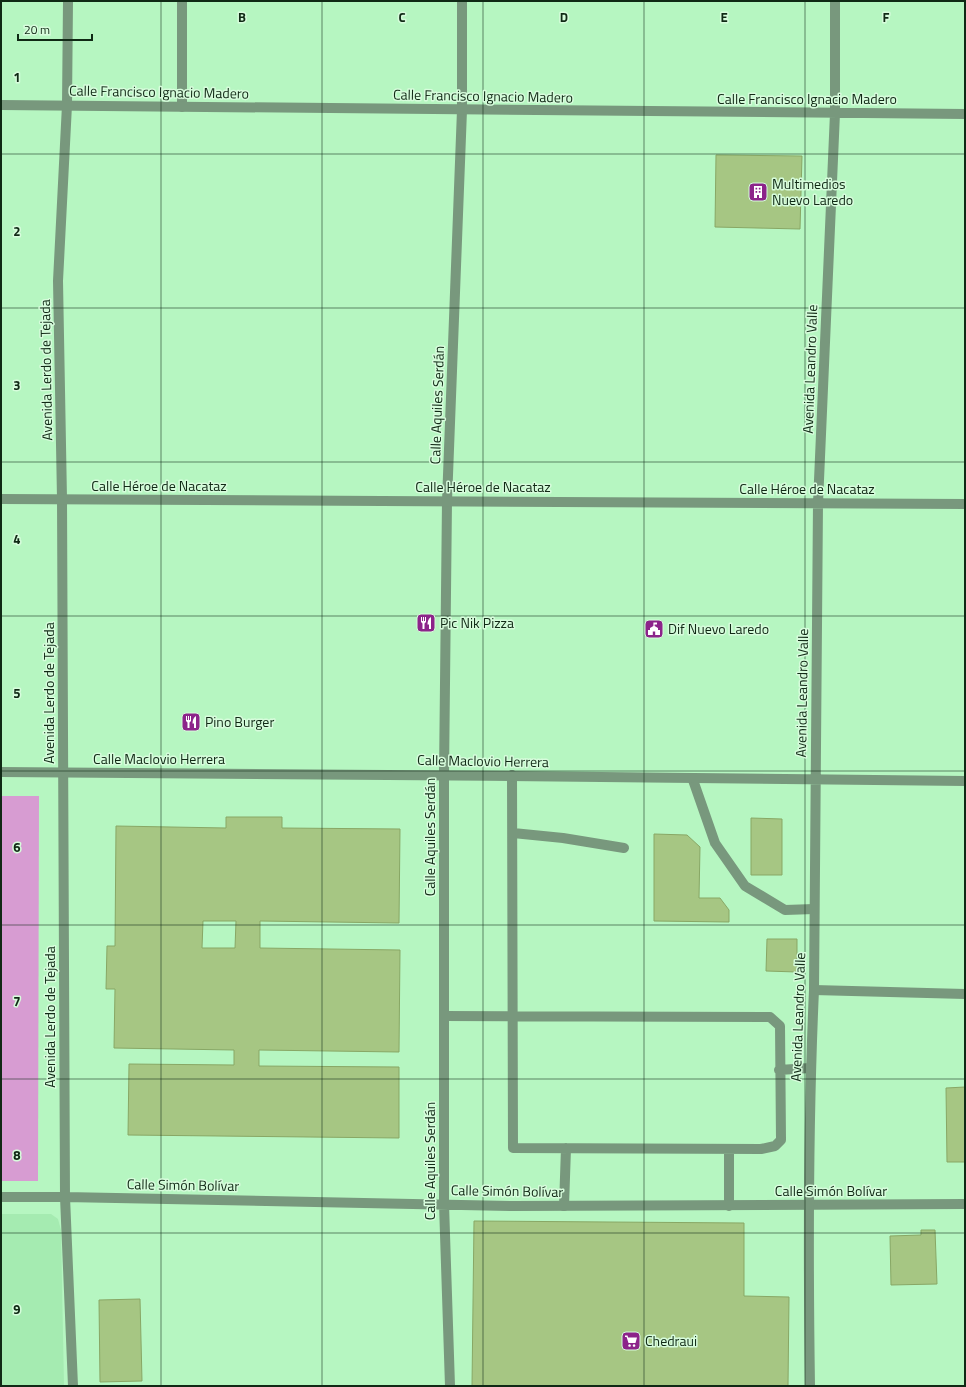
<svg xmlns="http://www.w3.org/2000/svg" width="966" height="1387" font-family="'Titillium Web',sans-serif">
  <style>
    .built { fill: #a5ebb1 }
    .green { fill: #d79cd2 }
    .building { fill: #a6c683; stroke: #88a765; fill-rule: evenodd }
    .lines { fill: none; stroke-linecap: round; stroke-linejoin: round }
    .service { stroke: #78987d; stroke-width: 10 }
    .minor { stroke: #78987d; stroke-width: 10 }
    .tertiary { stroke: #78987d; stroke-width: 10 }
    .grid { fill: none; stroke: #102915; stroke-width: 1; stroke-opacity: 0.55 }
    .labels { text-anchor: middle; stroke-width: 3; stroke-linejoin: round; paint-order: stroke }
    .street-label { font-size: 14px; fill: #102915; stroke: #d7fcdc }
    .poi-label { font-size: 14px; fill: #102915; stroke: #d7fcdc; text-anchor: start }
    .grid-label { font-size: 13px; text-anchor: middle; font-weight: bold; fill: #102915; stroke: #d7fcdc; stroke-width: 3; stroke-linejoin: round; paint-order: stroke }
  </style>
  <rect width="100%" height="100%" fill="#b6f6c1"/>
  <path class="built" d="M 1,1214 L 51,1214 L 58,1219 L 61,1230 L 64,1386 L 1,1386 Z"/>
  <path class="green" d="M 1,796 L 39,796 L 38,1181 L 1,1181 Z"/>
  <path class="building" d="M 716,155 L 802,156 L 800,229 L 715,227 Z
    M 226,817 L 282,817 L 282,828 L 400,829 L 399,923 L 260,921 L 260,948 L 400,950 L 399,1052 L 259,1050 L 259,1066 L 399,1067 L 399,1138 L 128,1135 L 129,1064 L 234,1065 L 234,1050 L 114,1048 L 115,989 L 106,989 L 107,946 L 115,946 L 116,826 L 226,828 ZM 203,921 L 236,921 L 235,948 L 202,948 Z
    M 751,818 L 782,819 L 782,875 L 751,875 Z
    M 654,834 L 687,835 L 700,847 L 699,898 L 720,898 L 729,910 L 729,922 L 654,921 Z
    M 767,939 L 797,939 L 797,972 L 766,971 Z
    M 965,1087 L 965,1162 L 947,1162 L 946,1088 Z
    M 474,1221 L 744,1223 L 744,1296 L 789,1297 L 788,1386 L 472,1386 Z
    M 921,1230 L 935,1230 L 937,1284 L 891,1285 L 890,1236 L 921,1235 Z
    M 140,1299 L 142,1381 L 100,1382 L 99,1300 Z"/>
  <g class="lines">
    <path class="service" d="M 182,107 L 182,1
      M 693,780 L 715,843 L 745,886 L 785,910 L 814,909
      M 513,833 L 563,838 L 624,848
      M 444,1016 L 770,1017 L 780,1026 L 781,1140 L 775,1146 L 761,1149 L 513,1148 L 512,775
      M 779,1070 L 810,1068
      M 564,1206 L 566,1148
      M 729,1206 L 729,1149"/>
    <path class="minor" d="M 68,1 L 67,105 L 58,281 L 62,499 L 65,1197 L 73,1386
      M 814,990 L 965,994
      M 1,1197 L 65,1197 L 513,1206 L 965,1204
      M 450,1386 L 444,1204 L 444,774 L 447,501 L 462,110 L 462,1"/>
    <path class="tertiary" d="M 1,105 L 965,114
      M 1,499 L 965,504
      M 1,772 C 322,774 644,777 965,781
      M 810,1386 C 808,1254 808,1122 814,990 L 818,503 L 835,113 L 835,1"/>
  </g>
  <path class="grid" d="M 161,1 L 161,1386M 322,1 L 322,1386M 483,1 L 483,1386M 644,1 L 644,1386M 805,1 L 805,1386M 1,154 L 965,154M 1,308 L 965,308M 1,462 L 965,462M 1,616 L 965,616M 1,771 L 965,771M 1,925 L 965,925M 1,1079 L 965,1079M 1,1233 L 965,1233"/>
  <defs>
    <g id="building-square" transform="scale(1)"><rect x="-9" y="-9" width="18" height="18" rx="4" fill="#8c248a" stroke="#d7fcdc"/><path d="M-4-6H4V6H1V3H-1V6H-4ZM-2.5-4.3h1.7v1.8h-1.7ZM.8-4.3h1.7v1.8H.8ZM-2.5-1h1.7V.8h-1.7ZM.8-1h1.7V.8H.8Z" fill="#fff"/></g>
    <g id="restaurant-square" transform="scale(1)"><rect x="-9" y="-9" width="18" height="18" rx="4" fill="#8c248a" stroke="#d7fcdc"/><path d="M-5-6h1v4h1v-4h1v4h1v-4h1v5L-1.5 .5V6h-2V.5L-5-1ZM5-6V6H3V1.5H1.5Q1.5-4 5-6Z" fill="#fff"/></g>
    <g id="civic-square" transform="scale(1)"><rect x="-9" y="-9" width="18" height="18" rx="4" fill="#8c248a" stroke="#d7fcdc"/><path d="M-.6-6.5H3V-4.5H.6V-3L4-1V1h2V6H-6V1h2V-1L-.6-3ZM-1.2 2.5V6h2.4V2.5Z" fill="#fff"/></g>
    <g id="supermarket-square" transform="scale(1)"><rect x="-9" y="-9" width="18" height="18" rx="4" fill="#8c248a" stroke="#d7fcdc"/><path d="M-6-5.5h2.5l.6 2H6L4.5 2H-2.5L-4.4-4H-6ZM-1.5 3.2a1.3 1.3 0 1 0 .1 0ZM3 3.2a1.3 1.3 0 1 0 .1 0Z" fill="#fff"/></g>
  </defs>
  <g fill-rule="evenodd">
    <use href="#building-square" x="758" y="192"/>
    <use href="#restaurant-square" x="426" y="623"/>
    <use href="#civic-square" x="654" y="629"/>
    <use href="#restaurant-square" x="191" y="722"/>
    <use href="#supermarket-square" x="631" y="1341"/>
  </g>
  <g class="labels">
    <g class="street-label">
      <text transform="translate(159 92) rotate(1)" y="5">Calle Francisco Ignacio Madero</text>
      <text transform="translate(483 96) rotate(1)" y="5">Calle Francisco Ignacio Madero</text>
      <text x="807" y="104">Calle Francisco Ignacio Madero</text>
      <text transform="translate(810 369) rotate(-88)" y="5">Avenida Leandro Valle</text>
      <text transform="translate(46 370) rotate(-91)" y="5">Avenida Lerdo de Tejada</text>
      <text transform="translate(437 405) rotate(-88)" y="5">Calle Aquiles Serdán</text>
      <text x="159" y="491">Calle Héroe de Nacataz</text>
      <text x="483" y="492">Calle Héroe de Nacataz</text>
      <text x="807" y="494">Calle Héroe de Nacataz</text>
      <text transform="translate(49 693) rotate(-90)" y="5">Avenida Lerdo de Tejada</text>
      <text transform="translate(802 693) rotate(-89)" y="5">Avenida Leandro Valle</text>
      <text x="159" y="764">Calle Maclovio Herrera</text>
      <text transform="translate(483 761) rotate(1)" y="5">Calle Maclovio Herrera</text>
      <text transform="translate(430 837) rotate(-90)" y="5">Calle Aquiles Serdán</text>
      <text transform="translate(50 1017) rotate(-90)" y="5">Avenida Lerdo de Tejada</text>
      <text transform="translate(798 1017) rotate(-88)" y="5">Avenida Leandro Valle</text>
      <text transform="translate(430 1161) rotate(-90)" y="5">Calle Aquiles Serdán</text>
      <text transform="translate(183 1185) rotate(1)" y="5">Calle Simón Bolívar</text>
      <text transform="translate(507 1191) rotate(1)" y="5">Calle Simón Bolívar</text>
      <text x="831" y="1196">Calle Simón Bolívar</text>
    </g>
    <g class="poi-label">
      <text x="772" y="189">Multimedios<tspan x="772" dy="16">Nuevo Laredo</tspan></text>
      <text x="440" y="628">Pic Nik Pizza</text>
      <text x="668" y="634">Dif Nuevo Laredo</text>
      <text x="205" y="727">Pino Burger</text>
      <text x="645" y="1346">Chedraui</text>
    </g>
  </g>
  <g class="grid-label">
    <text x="242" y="22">B</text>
    <text x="402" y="22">C</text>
    <text x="564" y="22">D</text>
    <text x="724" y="22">E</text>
    <text x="886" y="22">F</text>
    <text x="17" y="82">1</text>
    <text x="17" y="236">2</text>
    <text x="17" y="390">3</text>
    <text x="17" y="544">4</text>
    <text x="17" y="698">5</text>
    <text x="17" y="852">6</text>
    <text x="17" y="1006">7</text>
    <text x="17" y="1160">8</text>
    <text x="17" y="1314">9</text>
  </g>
  <rect width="966" height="1387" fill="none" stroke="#102915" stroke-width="4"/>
  <path d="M18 34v6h74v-6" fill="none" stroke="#102915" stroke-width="2"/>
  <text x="24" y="34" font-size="12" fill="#102915" stroke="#d7fcdc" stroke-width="3" paint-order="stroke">20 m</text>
</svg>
